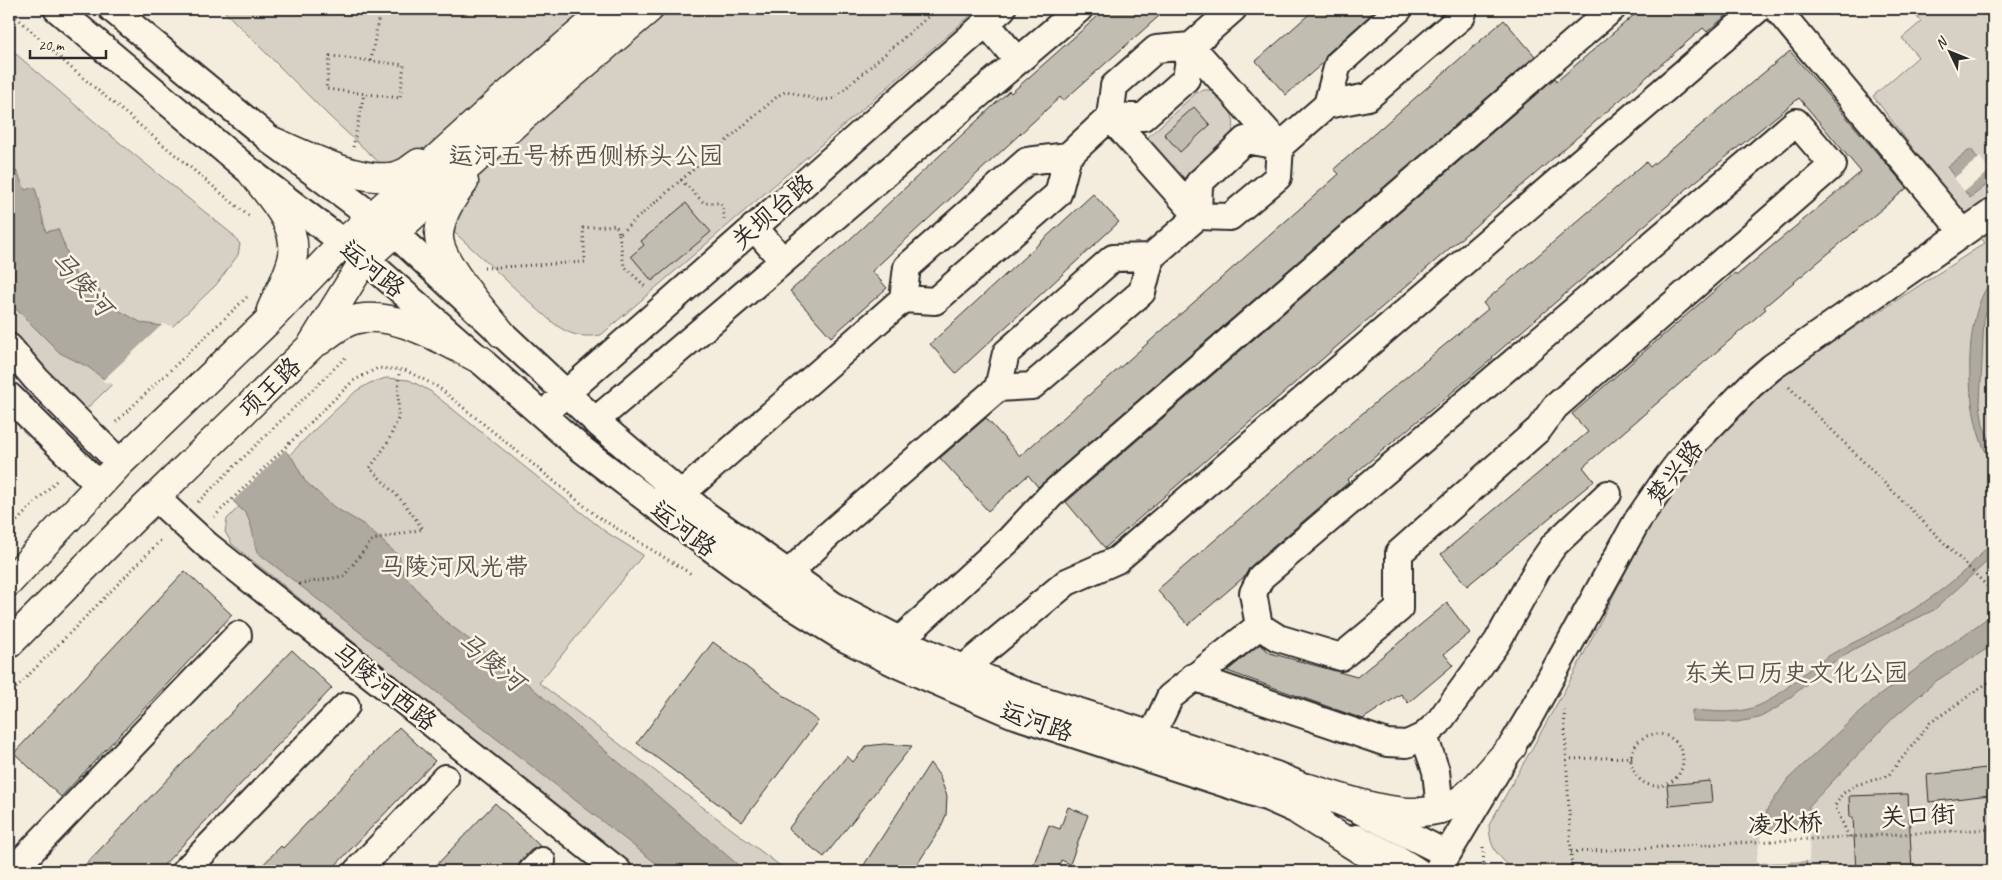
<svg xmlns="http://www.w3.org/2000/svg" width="2002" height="880" font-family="Caveat,'LXGW WenKai TC',sans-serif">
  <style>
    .green { fill: #d6d1c4; stroke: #807e78 }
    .water { fill: #afaaa0; stroke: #7a7771 }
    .pier { fill: #f4edde }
    .building { fill: #c2bdb1; stroke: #2b2b2b }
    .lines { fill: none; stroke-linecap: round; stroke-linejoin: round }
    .minor-casing { stroke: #2b2b2b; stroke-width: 30 }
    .major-casing { stroke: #2b2b2b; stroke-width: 31 }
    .path { stroke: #2b2b2b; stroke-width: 3; stroke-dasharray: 1 4; stroke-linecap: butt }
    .minor { stroke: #fcf5e5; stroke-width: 26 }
    .major { stroke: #fcf5e5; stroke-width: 28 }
    .labels { text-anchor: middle; stroke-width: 5; stroke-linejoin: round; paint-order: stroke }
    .park-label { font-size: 25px; fill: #565451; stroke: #fcf5e5 }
    .street-label { font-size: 25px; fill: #2b2b2b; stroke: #fcf5e5 }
    .water-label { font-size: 26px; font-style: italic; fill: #595754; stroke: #fcf5e5 }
  </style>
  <rect width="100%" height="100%" fill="#f4edde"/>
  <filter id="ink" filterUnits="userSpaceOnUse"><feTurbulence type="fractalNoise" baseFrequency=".02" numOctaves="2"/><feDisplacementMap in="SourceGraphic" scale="10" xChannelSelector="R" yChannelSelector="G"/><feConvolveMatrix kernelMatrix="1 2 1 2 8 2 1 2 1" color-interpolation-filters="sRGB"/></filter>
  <g filter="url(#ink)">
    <path class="green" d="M 222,9 L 978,9 L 601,335 C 569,340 558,327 535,307 L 329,116 Z
      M 1911,9 L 1993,9 L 1993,871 L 1514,871 C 1497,854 1490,850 1489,825 L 1573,675 L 1647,530 L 1681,475 L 1749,404 L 1798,364 L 1985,243 L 1873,96 L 1918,57 L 1902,38 L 1921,22 Z
      M 9,48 L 109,134 L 232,234 L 240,244 L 238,255 L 216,285 L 82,413 L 9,338 Z
      M 1204,90 L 1210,90 C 1224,105 1240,114 1231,135 L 1185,177 L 1178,180 L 1146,143 L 1147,138 L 1196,93 Z
      M 386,378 L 409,380 L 430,391 L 606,532 L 643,555 L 539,683 L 787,871 L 638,871 L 232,544 L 225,532 L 227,519 L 312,432 L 356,391 L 370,383 Z"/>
    <path class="water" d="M 1971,149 L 1993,180 L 1970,198 L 1947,167 Z
      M 9,162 L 17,172 L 25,190 L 35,187 L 46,232 L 58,229 L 81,288 L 91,282 L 120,311 L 142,323 L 170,327 L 293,459 L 305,481 L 334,507 L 363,524 L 399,556 L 404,574 L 441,618 L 529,685 L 745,871 L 666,871 L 257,552 C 253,539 253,526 246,514 L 113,382 L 104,379 L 88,367 L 60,353 L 9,302 Z
      M 1993,279 L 1993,295 L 1984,318 L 1980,404 L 1983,425 L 1993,448 L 1993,464 C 1964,426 1960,316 1993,279 Z
      M 1993,539 L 1992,557 L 1934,610 L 1856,648 L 1835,661 L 1777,708 L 1759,718 L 1737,722 L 1692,721 L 1692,710 C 1711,711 1730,714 1749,709 C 1778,701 1796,677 1821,661 C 1838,649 1856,642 1874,632 C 1916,610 1965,578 1993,539 Z
      M 1993,614 L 1993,645 L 1936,681 L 1893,718 L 1809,806 L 1806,871 L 1755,871 L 1759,862 L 1767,810 L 1788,779 L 1873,700 Z"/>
    <path class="pier" d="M 1980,157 L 1990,171 L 1964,191 L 1954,178 Z
      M 163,324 L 172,326 L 286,449 L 232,502 L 112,384 L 102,381 Z
      M 1810,830 L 1809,861 L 1756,863 L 1761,833 Z"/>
    <path class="building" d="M 1106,9 L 1167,9 L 1063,101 L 1060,97 L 872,271 L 887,288 L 831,337 L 790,291 L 847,242 L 1009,91 L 1011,93 Z
      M 1315,9 L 1377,9 L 1328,53 L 1323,63 L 1286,95 L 1256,61 Z
      M 1641,9 L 1734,9 L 1707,32 L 1703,28 L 1105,548 L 1066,502 L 1555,78 L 1557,81 Z
      M 1504,20 L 1535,56 L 1038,487 L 1028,475 L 988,511 L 940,458 L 986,418 L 1020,456 L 1339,174 L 1334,169 Z
      M 1790,51 L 1907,188 L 1764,307 L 1766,309 L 1583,467 L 1594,481 L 1467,586 L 1441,554 L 1588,432 L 1572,414 L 1735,273 L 1737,275 L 1861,172 L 1799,98 L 1689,187 L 1492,357 L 1493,358 L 1347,480 L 1349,482 L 1251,566 L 1244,577 L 1188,625 L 1157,590 L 1340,432 L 1488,309 L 1483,303 L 1646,162 L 1650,167 Z
      M 1194,107 L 1210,125 L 1180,152 L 1164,134 Z
      M 1093,194 L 1119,222 L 956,373 L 930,344 Z
      M 686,203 L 711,232 L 652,281 L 631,256 L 644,245 L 641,241 Z
      M 185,571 L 232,615 L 61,797 L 14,753 Z
      M 1447,603 L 1470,633 L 1444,654 L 1453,665 L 1408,703 L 1401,694 L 1363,719 L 1227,671 L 1260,644 L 1270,653 L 1357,677 Z
      M 713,642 L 818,721 L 742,822 L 637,743 Z
      M 292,650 L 332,688 L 158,871 L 79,871 Z
      M 399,727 L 435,761 L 330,871 L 257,871 L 281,846 L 283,848 Z
      M 884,744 L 912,746 L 824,857 L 788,829 L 847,756 L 853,762 L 866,746 Z
      M 930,763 L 939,775 L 947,796 L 946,815 L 940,829 L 913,871 L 860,871 Z
      M 1986,768 L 1990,795 L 1929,802 L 1927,775 Z
      M 1710,781 L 1712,802 L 1669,806 L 1667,785 Z
      M 1908,794 L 1912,871 L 1856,871 L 1853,817 L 1850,817 L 1849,796 Z
      M 495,803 L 540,846 L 531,850 L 521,860 L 517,871 L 431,871 Z
      M 1068,807 L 1088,815 L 1070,864 L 1061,860 L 1057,871 L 1031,871 L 1049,825 L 1060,829 Z"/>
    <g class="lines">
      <g class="minor-casing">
        <path id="minor" d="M 57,9 L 252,173 L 365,259 L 579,447 L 699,539 L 778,597 L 842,637 L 901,666 L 1012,714 L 1269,798 L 1321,821
          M 112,9 L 272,141 L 393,232 L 599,424 L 706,515 L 833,605 L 908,644 L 1018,692 L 1276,775 L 1357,809 L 1447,854
          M 1777,9 L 1963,232
          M 986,23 L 1018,61
          M 1327,105 L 1368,97 L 1462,16 L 1464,9
          M 1110,117 L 1198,216 L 1230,217 L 1278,177 L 1280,146 L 1191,46
          M 1110,117 L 1143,117 L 1186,79 L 1191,46
          M 754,227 L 783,261
          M 903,299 L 935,301 L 1058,194 L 1068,156
          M 9,347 L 36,379 L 120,463
          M 998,388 L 1032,386 L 1142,292 L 1151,257
          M 9,396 L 99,485
          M 554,404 L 1002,9
          M 595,421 L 1079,9
          M 155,497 L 207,545 L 618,871
          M 672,508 L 681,494 L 903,299 L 907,267 L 1027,161 L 1068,156 L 1110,117 L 1114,86 L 1156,49 L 1191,46 L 1233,9
          M 781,589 L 788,574 L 827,536 L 998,388 L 1006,353 L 1113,258 L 1151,257 L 1198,216 L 1199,183 L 1245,140 L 1280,146 L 1327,105 L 1338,64 L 1399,9
          M 893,653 L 900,640 L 1010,539 L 1051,495 L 1612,9
          M 1193,677 L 1387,743 L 1407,744 L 1424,736 L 1438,723 L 1497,642 L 1538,568 L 1554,545 L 1608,494
          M 957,681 L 964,668 L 1067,582 L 1117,560 L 1758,9
          M 1424,736 L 1436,771 L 1440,810
          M 1146,756 L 1152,735 L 1170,697 L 1259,626 L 1278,638 L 1341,657 L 1399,609 L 1399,553 L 1539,429 L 1555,407 L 1833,165 L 1796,122 L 1261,577 L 1253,593 L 1259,626
          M 1356,838 L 1398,859 L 1417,871
          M 12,871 L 238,635
          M 185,871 L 346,706
          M 357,871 L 445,778
          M 532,871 L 542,861
          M 1437,871 L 1528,719 L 1637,521 L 1664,482 L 1693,444 L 1751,385 L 1772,367 L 1993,212"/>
      </g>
      <g class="major-casing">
        <path id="major" d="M 272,141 C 305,154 371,191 406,172 C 410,170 414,166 419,163
          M 252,173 C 270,197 297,223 293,255 C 291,271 278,294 271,310
          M 464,182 C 452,198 441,213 439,234 C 437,260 485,313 502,334
          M 319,341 C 328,335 338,326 348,322 C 388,305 446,342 481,360
          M 9,582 L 120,463 L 266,323 L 343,243 L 500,101 L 608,9
          M 9,644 L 133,519 L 311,346 L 365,259 L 518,121 L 649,9
          M 1308,788 C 1354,801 1426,831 1467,795 C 1484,781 1497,762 1512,747
          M 1300,812 L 1372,857 L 1386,871"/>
      </g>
      <path class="path" d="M 9,10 L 70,67 L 251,218
        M 330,56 L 404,65 L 400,98 L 326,89 Z
        M 371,61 L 380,9
        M 353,147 L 364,94
        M 681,180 L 704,203 L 720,203 L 723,207 L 724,219
        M 619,234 L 624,266 L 647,288
        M 484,268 L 585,262 L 583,228 L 616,225 L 619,234 L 779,95 L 787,91 L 818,100 L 833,99 L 937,9
        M 1789,387 L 1993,592
        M 116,422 L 247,297
        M 198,502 L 347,356
        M 214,517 L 353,381 L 378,368 L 405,370 L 438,387 L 598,517 L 693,575
        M 9,539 L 14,524 L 58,479
        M 299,584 L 344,576 L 372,540 L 423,529 L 403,502 L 370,468 L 387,444 L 398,419 L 399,370
        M 9,695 L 162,539
        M 1564,710 L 1572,871
        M1631 760a26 26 0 1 1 52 0a26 26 0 1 1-52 0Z
        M 1566,759 L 1632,757
        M 1849,837 L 1835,806 L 1842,794 L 1856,785 L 1888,776 L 1930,723 L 1993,679
        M 1483,847 L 1484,871
        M 1571,852 L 1993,829"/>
      <use href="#minor" class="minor"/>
      <use href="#major" class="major"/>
    </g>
  </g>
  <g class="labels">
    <g class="park-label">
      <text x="586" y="164">运河五号桥西侧桥头公园</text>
      <text x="454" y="575">马陵河风光带</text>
      <text x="1796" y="681">东关口历史文化公园</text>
    </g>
    <g class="street-label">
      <text transform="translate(772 211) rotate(-41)" y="9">关坝台路</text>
      <text transform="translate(373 268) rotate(39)" y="9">运河路</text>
      <text transform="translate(269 387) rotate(-44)" y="9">项王路</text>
      <text transform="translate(1674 472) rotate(-52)" y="9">楚兴路</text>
      <text transform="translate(684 528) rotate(37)" y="9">运河路</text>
      <text transform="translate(385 686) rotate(38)" y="9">马陵河西路</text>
      <text transform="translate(1037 721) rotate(19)" y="9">运河路</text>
      <text transform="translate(1918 815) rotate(-3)" y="9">关口街</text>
      <text transform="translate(1785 823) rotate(-3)" y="9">凌水桥</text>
    </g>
    <g class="water-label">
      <text transform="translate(82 283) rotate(48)" y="9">马陵河</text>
      <text transform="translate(491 661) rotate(39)" y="9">马陵河</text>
    </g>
  </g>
  <rect width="2002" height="880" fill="none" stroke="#fcf5e5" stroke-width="30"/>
  <rect x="15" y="15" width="1972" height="850" fill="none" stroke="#2b2b2b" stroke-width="2" filter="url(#ink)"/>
  <g transform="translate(1950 52) rotate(313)" stroke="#fcf5e5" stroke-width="4" paint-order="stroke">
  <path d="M0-4L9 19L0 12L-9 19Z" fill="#2b2b2b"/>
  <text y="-8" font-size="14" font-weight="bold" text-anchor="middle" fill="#2b2b2b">N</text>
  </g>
  <path d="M30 50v8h76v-8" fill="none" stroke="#2b2b2b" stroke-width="2.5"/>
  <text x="38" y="50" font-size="15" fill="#2b2b2b" stroke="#fcf5e5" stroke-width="4" paint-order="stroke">20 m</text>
</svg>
